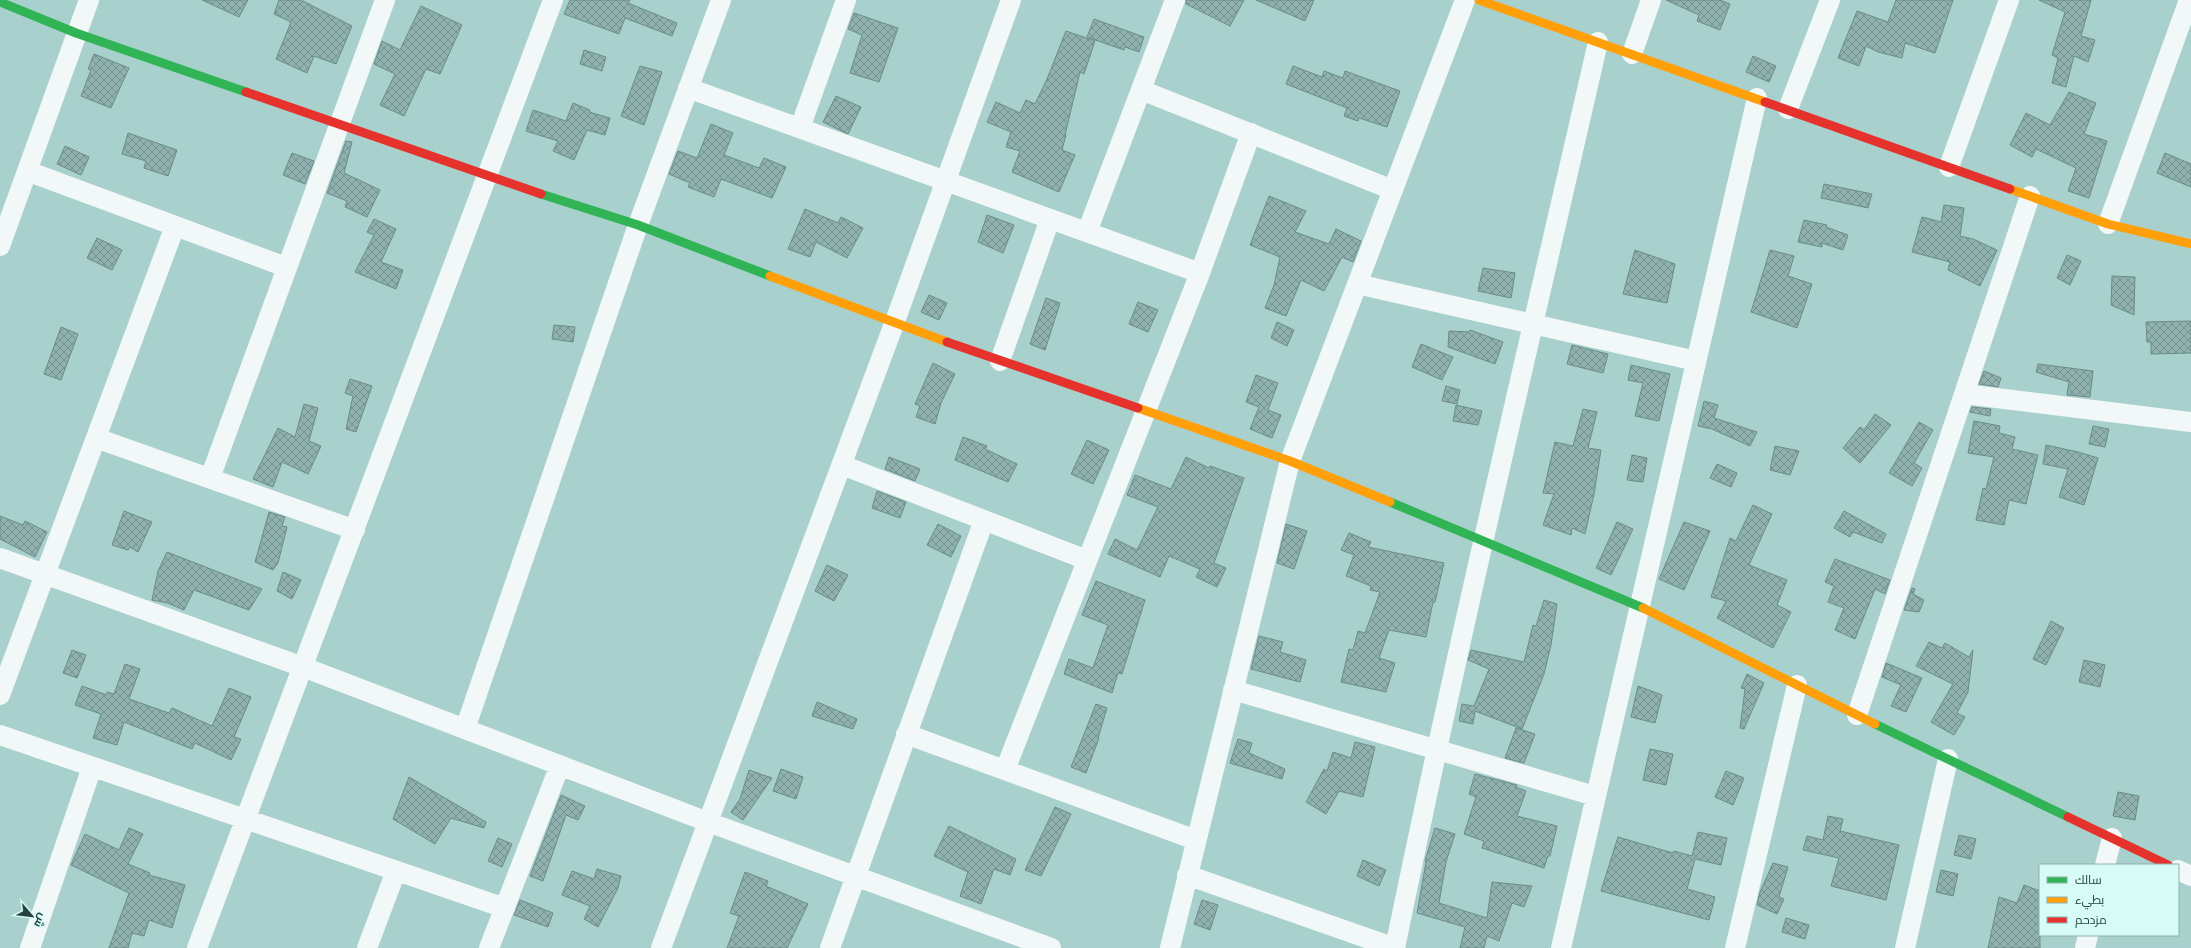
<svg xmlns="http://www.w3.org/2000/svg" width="2191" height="948" font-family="'Playfair Display',Cairo,serif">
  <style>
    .building { fill: url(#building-cross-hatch); stroke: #6a8c89 }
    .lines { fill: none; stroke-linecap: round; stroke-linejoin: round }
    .street { stroke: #f2f8f8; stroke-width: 20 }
    .fast { stroke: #30b455; stroke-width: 9 }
    .slow { stroke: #ff9f0a; stroke-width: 9 }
    .jam { stroke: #e5322d; stroke-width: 9 }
  </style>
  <defs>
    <pattern id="building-cross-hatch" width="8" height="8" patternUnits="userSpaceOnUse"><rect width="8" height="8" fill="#90b2af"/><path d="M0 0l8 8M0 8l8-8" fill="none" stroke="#759290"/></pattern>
  </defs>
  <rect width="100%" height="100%" fill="#a8d1cd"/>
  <path class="building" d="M 202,0 L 248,0 L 239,17 Z
    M 279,0 L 301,0 L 352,26 L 336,64 L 314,56 L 307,73 L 276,59 L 291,22 L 274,14 Z
    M 570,0 L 630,0 L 628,3 L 677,23 L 672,36 L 625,18 L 619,34 L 564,14 Z
    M 1186,0 L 1244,0 L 1230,26 L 1186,4 Z
    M 1256,0 L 1314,0 L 1305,21 Z
    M 1666,0 L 1720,0 L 1730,4 L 1720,30 L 1697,21 L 1699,15 Z
    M 1896,0 L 1953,0 L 1935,53 L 1905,43 L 1902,58 L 1878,52 L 1866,46 L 1859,66 L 1838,58 L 1857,11 L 1888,22 Z
    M 2039,0 L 2091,0 L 2081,36 L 2095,40 L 2088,62 L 2074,56 L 2066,87 L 2052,83 L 2058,58 L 2052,55 L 2065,12 Z
    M 421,6 L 462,25 L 440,74 L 426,69 L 404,116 L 380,105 L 395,74 L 374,64 L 382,41 L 400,50 Z
    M 854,13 L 898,28 L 879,82 L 850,73 L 862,35 L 848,29 Z
    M 1094,19 L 1144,37 L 1139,52 L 1125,47 L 1124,50 L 1087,37 Z
    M 1066,31 L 1095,41 L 1084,74 L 1080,72 L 1065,135 L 1066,135 L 1062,150 L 1075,155 L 1059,192 L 1012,172 L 1020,151 L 1006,147 L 1011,132 L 987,122 L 996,102 L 1020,113 L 1026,100 L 1035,104 L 1047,79 Z
    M 584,50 L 606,57 L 602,71 L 580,64 Z
    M 94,54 L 129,68 L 111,108 L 81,96 L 91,70 L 88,69 Z
    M 1753,56 L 1776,66 L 1769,82 L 1746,72 Z
    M 640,66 L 662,72 L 644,125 L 621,116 Z
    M 1293,66 L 1322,77 L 1324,71 L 1343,78 L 1345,71 L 1400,91 L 1387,127 L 1359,118 L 1358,121 L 1344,116 L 1347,108 L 1286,84 Z
    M 2069,92 L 2096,103 L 2084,134 L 2107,141 L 2089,198 L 2068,191 L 2076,168 L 2036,149 L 2032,157 L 2010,145 L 2026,113 L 2050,125 Z
    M 836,96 L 861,107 L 848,134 L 823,122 Z
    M 573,103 L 590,110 L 589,112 L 610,118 L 605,135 L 587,130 L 574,160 L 553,151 L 558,141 L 526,131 L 533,110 L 566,121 Z
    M 711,124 L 733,133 L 724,155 L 759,168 L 764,158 L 786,167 L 772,198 L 721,179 L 714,197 L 688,187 L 690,183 L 669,174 L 678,151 L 697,158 Z
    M 128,133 L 177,150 L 168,176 L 144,168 L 146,161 L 122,154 Z
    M 346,141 L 352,142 L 344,173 L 380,190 L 367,217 L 345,207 L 347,201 L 327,193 Z
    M 65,146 L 89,157 L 81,175 L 57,164 Z
    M 292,153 L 314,161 L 305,184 L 283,175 Z
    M 2165,153 L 2191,164 L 2191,187 L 2157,173 Z
    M 1824,184 L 1872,194 L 1868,208 L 1821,198 Z
    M 1269,196 L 1306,211 L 1295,232 L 1329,244 L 1336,229 L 1361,241 L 1353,262 L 1342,257 L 1324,291 L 1301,280 L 1286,316 L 1265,308 L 1274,285 L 1280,257 L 1250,245 Z
    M 1944,205 L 1964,208 L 1960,236 L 1973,239 L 1997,250 L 1980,286 L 1948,270 L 1950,262 L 1912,252 L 1922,217 L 1941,222 Z
    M 805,209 L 838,223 L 841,217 L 863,228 L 847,258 L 816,242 L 810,257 L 788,249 Z
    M 987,215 L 1014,225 L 1003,253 L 978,242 Z
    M 374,219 L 396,229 L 381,262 L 403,270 L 396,289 L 355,272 L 374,235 L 367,232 Z
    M 1804,220 L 1827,225 L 1826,227 L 1848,235 L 1843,250 L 1822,243 L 1822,247 L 1798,242 Z
    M 97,238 L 122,250 L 112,270 L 87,258 Z
    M 1635,250 L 1675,264 L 1667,303 L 1623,294 Z
    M 1770,250 L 1794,256 L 1788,276 L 1812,284 L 1797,328 L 1751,312 Z
    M 2067,255 L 2081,261 L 2070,285 L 2057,278 Z
    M 1483,268 L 1515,273 L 1511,298 L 1478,291 Z
    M 2112,276 L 2135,277 L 2134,315 L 2111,305 Z
    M 929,295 L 947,303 L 939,320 L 921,312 Z
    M 1046,298 L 1060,303 L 1045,350 L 1030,344 Z
    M 1138,302 L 1158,310 L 1148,332 L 1129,324 Z
    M 2191,321 L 2191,353 L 2151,354 L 2151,342 L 2147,342 L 2146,322 Z
    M 1277,322 L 1294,330 L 1287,346 L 1271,338 Z
    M 554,325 L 575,327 L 573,342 L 552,339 Z
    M 61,327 L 78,334 L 61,380 L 44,374 Z
    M 1470,330 L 1503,342 L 1495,364 L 1448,347 L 1449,331 L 1469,332 Z
    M 1421,344 L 1453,357 L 1442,380 L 1412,367 Z
    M 1572,345 L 1608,354 L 1603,373 L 1567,364 Z
    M 933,363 L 955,374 L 941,403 L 935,424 L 916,417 L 920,406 L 915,404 Z
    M 2038,364 L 2093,371 L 2090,397 L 2067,395 L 2069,382 L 2036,372 Z
    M 1631,365 L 1670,374 L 1659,421 L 1635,416 L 1643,383 L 1628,380 Z
    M 1984,371 L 2001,378 L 1998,387 L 1979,384 Z
    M 1256,375 L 1278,383 L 1268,410 L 1281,415 L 1272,438 L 1250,429 L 1259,407 L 1246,402 Z
    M 350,379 L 372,386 L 356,432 L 346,429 L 353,396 L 345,393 Z
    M 1446,386 L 1460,390 L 1457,404 L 1442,401 Z
    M 1704,401 L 1718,405 L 1714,418 L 1757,432 L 1750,446 L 1712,429 L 1698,426 Z
    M 304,404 L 318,408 L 309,441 L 321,446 L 308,474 L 282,462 L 273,487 L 253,479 L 278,428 L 295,437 Z
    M 1456,405 L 1482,411 L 1478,425 L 1453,421 Z
    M 1972,407 L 1991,409 L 1990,416 L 1970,412 Z
    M 1583,409 L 1597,412 L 1588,448 L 1601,450 L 1594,494 L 1585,534 L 1572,528 L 1571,535 L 1543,525 L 1554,494 L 1543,493 L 1555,442 L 1573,446 Z
    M 1875,414 L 1891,425 L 1860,463 L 1843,448 L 1860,427 L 1864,430 Z
    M 1974,421 L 2000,426 L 1999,433 L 2015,437 L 2012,449 L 2038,455 L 2026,504 L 2009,500 L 2004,525 L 1976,520 L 1983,488 L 1986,489 L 1994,457 L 1968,453 Z
    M 1919,422 L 1933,430 L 1914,463 L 1922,468 L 1912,486 L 1889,473 Z
    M 2093,426 L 2109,429 L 2105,447 L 2089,444 Z
    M 963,437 L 987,446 L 985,449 L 1017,464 L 1008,482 L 955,460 Z
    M 1087,440 L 1109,450 L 1093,484 L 1071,474 Z
    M 2046,445 L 2078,452 L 2098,458 L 2084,505 L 2059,497 L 2068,469 L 2043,464 Z
    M 1775,446 L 1799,451 L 1790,475 L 1770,470 Z
    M 1632,455 L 1647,458 L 1643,482 L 1627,480 Z
    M 889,457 L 920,469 L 915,481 L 885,469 Z
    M 1186,457 L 1209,468 L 1210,466 L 1244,478 L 1214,563 L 1226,568 L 1217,587 L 1196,577 L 1200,569 L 1169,556 L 1160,577 L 1108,554 L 1115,539 L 1137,550 L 1158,507 L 1127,495 L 1135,475 L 1171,489 Z
    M 1717,464 L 1737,473 L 1731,487 L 1710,478 Z
    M 877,491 L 906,502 L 900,518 L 872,508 Z
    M 1753,505 L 1772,514 L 1749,565 L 1787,580 L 1777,605 L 1791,612 L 1773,648 L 1717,618 L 1726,601 L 1711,597 L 1730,538 L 1736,541 Z
    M 124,511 L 152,522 L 138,552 L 130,547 L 128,550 L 112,545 Z
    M 1844,511 L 1886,534 L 1882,543 L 1853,532 L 1850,537 L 1834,528 Z
    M 269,512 L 285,517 L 282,526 L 287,527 L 278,563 L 273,570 L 255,562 Z
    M 0,516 L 23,525 L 25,521 L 47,532 L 35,557 L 0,539 Z
    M 1617,522 L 1633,529 L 1611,575 L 1596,568 Z
    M 1684,522 L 1710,531 L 1684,590 L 1659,579 Z
    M 938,524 L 961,536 L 951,557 L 927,545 Z
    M 1286,524 L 1307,531 L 1294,569 L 1277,563 Z
    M 1349,533 L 1371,542 L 1368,547 L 1444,563 L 1435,602 L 1433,602 L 1426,637 L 1389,630 L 1379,658 L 1395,663 L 1386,692 L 1341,682 L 1349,649 L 1353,650 L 1358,631 L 1365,633 L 1380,592 L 1370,590 L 1371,586 L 1346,576 L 1354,555 L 1341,550 Z
    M 167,552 L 262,589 L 249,610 L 194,590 L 184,610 L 168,603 L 152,600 L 158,571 Z
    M 1835,559 L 1890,580 L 1885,594 L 1875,589 L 1855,639 L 1835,630 L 1844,608 L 1828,602 L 1834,586 L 1825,582 Z
    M 827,565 L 848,575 L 834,601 L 815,591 Z
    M 283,572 L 301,580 L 292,599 L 277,591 Z
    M 1096,581 L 1145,600 L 1122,674 L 1118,673 L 1112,693 L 1064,674 L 1069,659 L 1093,668 L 1108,625 L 1082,615 Z
    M 1912,588 L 1915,589 L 1913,594 L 1924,600 L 1919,612 L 1904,610 Z
    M 1544,600 L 1557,604 L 1551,645 L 1544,674 L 1522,729 L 1475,711 L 1473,724 L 1459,721 L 1462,704 L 1474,706 L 1489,669 L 1468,660 L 1471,650 L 1524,662 L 1533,625 L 1536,626 Z
    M 2051,621 L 2064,628 L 2046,665 L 2033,659 Z
    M 1259,636 L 1283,642 L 1280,652 L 1306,660 L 1300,682 L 1251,669 Z
    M 1929,642 L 1942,648 L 1945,643 L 1969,657 L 1973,650 L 1968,692 L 1957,713 L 1965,717 L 1954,735 L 1931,722 L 1953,684 L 1916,666 Z
    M 72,650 L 86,655 L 77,678 L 63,673 Z
    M 2084,660 L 2105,665 L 2100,687 L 2079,682 Z
    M 1886,663 L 1922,678 L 1906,712 L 1891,706 L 1901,685 L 1882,677 Z
    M 125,664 L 140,669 L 129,699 L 169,713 L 172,708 L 212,726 L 229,688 L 251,697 L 234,737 L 241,739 L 231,760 L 195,743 L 192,749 L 124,722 L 117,745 L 93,738 L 101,714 L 75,705 L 82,686 L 107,695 L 107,692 L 114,694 Z
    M 1747,674 L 1764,683 L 1744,729 L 1740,728 L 1745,689 L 1741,688 Z
    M 1638,686 L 1662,695 L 1655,723 L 1631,717 Z
    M 817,702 L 857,719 L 853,729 L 812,716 Z
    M 1096,704 L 1107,708 L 1098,738 L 1099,738 L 1086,773 L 1071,767 Z
    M 1516,728 L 1535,734 L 1524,763 L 1505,758 Z
    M 1238,739 L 1252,743 L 1249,753 L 1285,769 L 1282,779 L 1230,763 Z
    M 1355,742 L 1375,747 L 1363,797 L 1339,791 L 1326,814 L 1306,802 L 1324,769 L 1327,771 L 1333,752 L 1351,758 Z
    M 1650,749 L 1673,754 L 1666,785 L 1643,780 Z
    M 781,769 L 803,777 L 796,799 L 773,791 Z
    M 749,770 L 772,778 L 743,820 L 731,812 L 740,799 Z
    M 1726,771 L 1744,778 L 1733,805 L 1715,797 Z
    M 1475,774 L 1517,785 L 1516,787 L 1526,791 L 1517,816 L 1557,826 L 1550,856 L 1548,856 L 1544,868 L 1482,848 L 1484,841 L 1464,834 L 1476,797 L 1469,794 Z
    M 409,777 L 486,822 L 484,828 L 451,818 L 435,844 L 393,819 Z
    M 2118,792 L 2139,796 L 2135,820 L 2113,816 Z
    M 561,795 L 585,806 L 578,820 L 566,815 L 543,881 L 530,876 Z
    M 1055,807 L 1071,814 L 1041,876 L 1025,870 Z
    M 1828,816 L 1843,819 L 1840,831 L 1899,845 L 1886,900 L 1831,886 L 1839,858 L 1803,850 L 1807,836 L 1823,840 Z
    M 949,826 L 1016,859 L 1010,875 L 994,869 L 981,904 L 960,896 L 968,872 L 934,856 Z
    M 129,828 L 143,834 L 128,864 L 150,873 L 149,875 L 185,885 L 172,928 L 149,920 L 144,936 L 132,933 L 128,948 L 109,948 L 129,893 L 71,865 L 85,834 L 119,850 Z
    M 1435,828 L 1455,834 L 1446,862 L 1439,903 L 1487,918 L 1492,882 L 1532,886 L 1524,907 L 1512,903 L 1499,941 L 1487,936 L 1484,948 L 1460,948 L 1465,927 L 1417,913 L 1426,862 L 1425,861 Z
    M 1698,832 L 1727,838 L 1721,865 L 1695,859 L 1687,889 L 1715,897 L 1709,920 L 1601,891 L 1618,837 L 1673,853 L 1674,851 L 1692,856 Z
    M 1959,835 L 1976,839 L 1971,859 L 1954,855 Z
    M 498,838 L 512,844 L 502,867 L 488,861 Z
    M 1363,860 L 1386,870 L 1379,886 L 1357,876 Z
    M 1773,863 L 1788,867 L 1779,897 L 1784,899 L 1777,914 L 1757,905 L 1760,892 Z
    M 597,869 L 621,876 L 618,888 L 598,927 L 584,919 L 590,906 L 562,895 L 572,871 L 594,879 Z
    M 1941,870 L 1958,874 L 1953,896 L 1936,892 Z
    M 745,872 L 768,881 L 766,886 L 808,904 L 787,948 L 727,948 L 739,916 L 730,913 Z
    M 2024,885 L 2040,891 L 2040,948 L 1988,948 L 1999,897 L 2017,903 Z
    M 520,900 L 553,913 L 548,927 L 514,915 Z
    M 1202,900 L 1218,905 L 1210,930 L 1194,924 Z
    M 1786,918 L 1809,925 L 1805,939 L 1782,932 Z"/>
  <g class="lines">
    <path class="street" d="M 1632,54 L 1651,0
      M 688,88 L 1200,273
      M 1141,90 L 1393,190
      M 1788,109 L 1830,0
      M 800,128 L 846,0
      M 1949,167 L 2009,0
      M 27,171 L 286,267
      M 2108,224 L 2189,0
      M 1087,232 L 1175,0
      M 0,246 L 89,0
      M 1357,284 L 1696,361
      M 1000,361 L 1050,219
      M 1964,394 L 2191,422
      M 96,438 L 355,530
      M 842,465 L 1087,560
      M 210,478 L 385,0
      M 0,558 L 303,667 L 708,822 L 1051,948
      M 1233,690 L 1595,796
      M 0,695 L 175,226
      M 1857,715 L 2030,196
      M 465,729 L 638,225 L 721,0
      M 906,734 L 1196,840
      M 0,735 L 505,908
      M 1005,770 L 1200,273 L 1251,133
      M 2105,865 L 2112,838
      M 2178,870 L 2191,876
      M 1187,875 L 1395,948
      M 30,948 L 92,767
      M 197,948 L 553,0
      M 367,948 L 396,871
      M 489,948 L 560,765
      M 661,948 L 894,324 L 1011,0
      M 830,948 L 984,520
      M 1170,948 L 1290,461 L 1465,0
      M 1395,948 C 1457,645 1529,344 1598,42
      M 1561,948 L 1757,98
      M 1735,948 L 1797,685
      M 1905,948 L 1948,759
      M 2085,948 L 2088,935"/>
    <path class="fast" d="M 0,2 L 76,33 L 246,92
      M 541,194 L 638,225 L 770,276
      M 1390,502 L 1643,608
      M 1875,724 L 2068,817"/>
    <path class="slow" d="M 1479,0 L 1765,102
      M 2010,189 L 2108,224 L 2191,244
      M 770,276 L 947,342
      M 1138,408 L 1290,461 L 1390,502
      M 1643,608 L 1875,724"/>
    <path class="jam" d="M 246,92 L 541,194
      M 1765,102 L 2010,189
      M 947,342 L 1138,408
      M 2068,817 L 2168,865"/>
  </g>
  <rect x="2039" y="864" width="140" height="72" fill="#d7fbf7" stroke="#8fb1ae"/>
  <rect x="2047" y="877" width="20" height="6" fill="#30b455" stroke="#8fb1ae"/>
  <text x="2075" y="884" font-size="12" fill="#244340">سالك</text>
  <rect x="2047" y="897" width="20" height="6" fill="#ff9f0a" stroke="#8fb1ae"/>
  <text x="2075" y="904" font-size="12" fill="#244340">بطيء</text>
  <rect x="2047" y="917" width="20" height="6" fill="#e5322d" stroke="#8fb1ae"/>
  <text x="2075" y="924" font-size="12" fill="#244340">مزدحم</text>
  <g transform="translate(32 916) rotate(118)" stroke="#d7fbf7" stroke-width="3" paint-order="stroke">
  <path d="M0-3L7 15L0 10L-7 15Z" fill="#244340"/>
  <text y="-6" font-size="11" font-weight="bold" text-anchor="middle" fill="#244340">ش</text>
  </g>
</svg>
